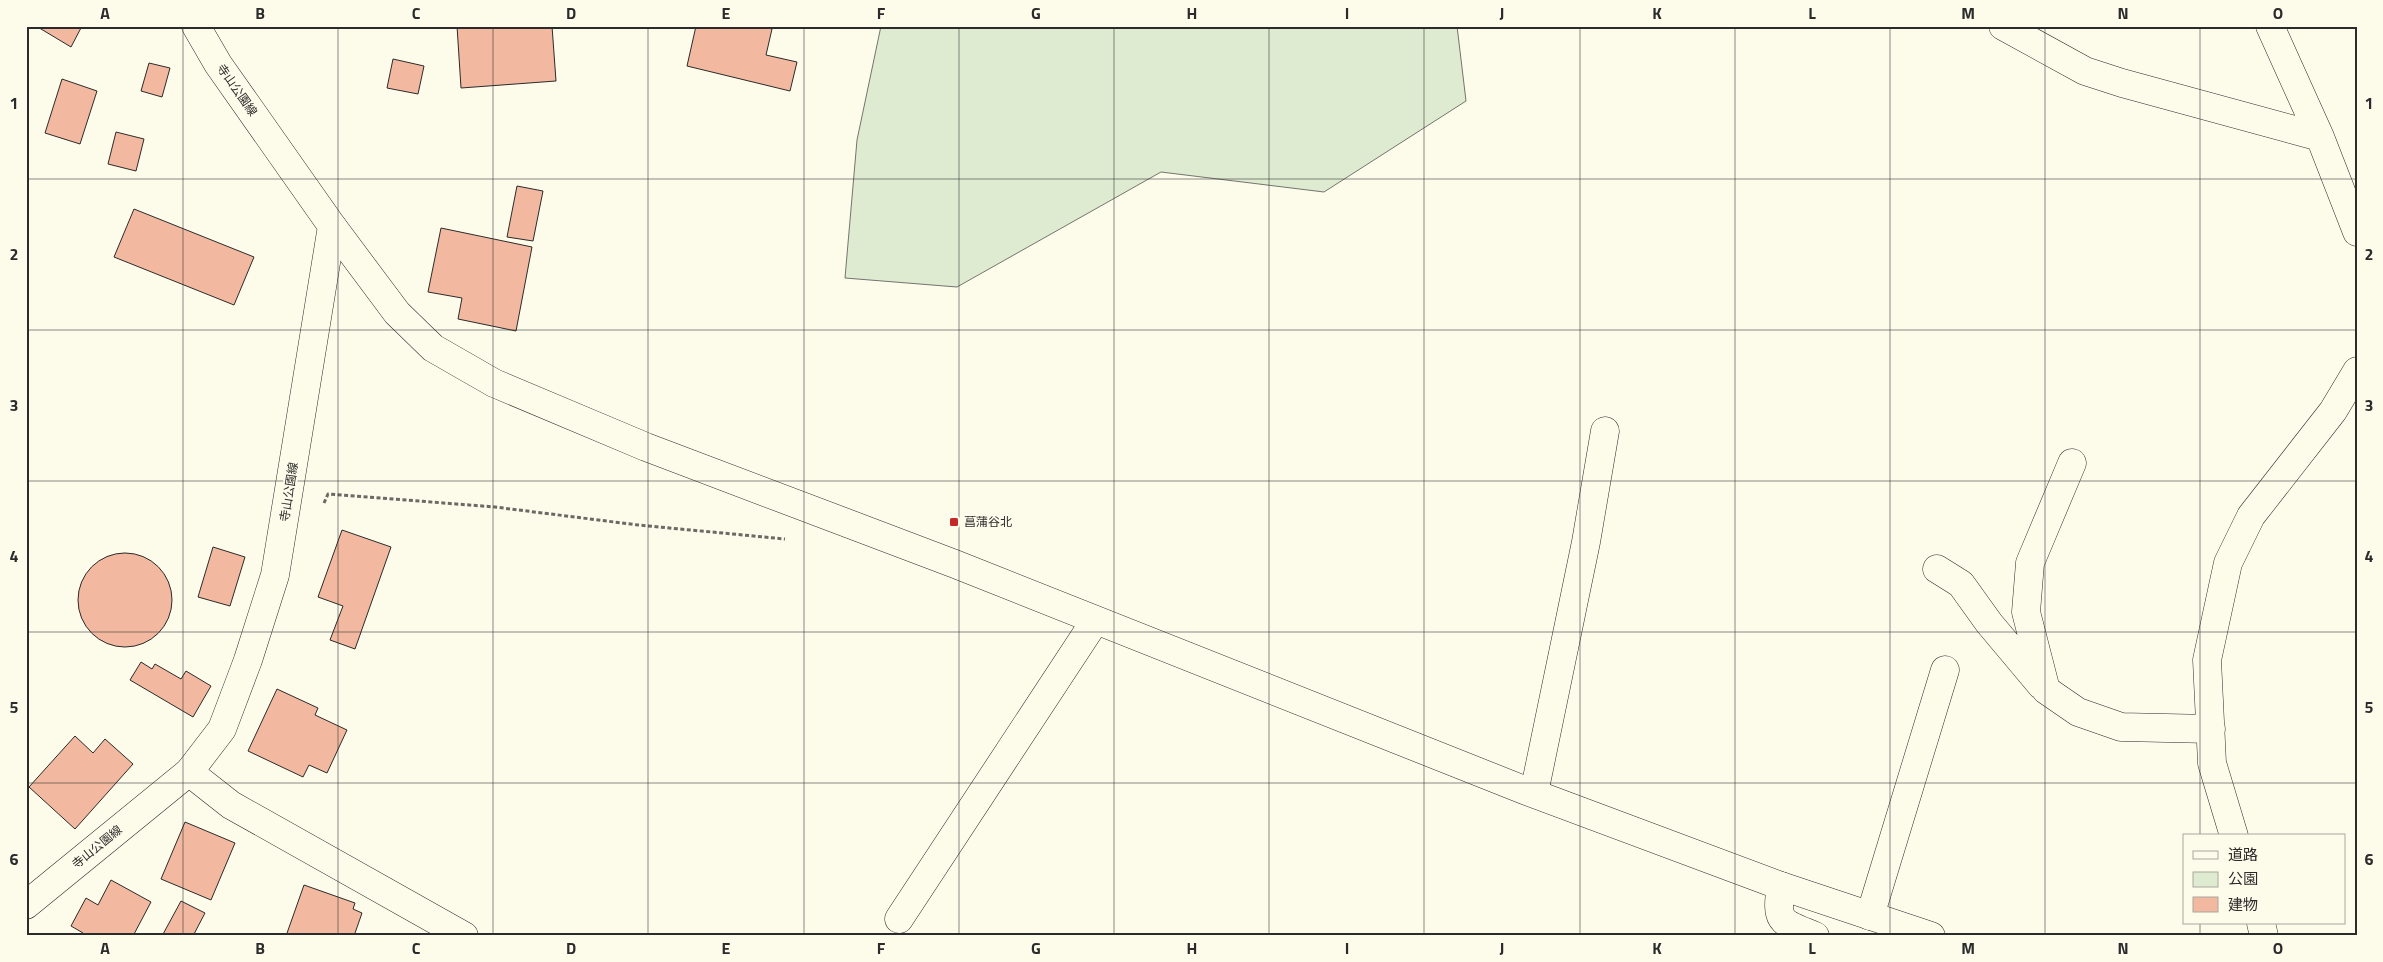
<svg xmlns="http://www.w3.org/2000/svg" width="2383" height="962" font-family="'Titillium Web','Noto Sans JP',sans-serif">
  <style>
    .green { fill: #deebd1; stroke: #74746e }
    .building { fill: #f2b8a0; stroke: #2b2b2b }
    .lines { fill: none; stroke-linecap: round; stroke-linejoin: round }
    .minor-casing { stroke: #2b2b2b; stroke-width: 29 }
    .tertiary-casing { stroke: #2b2b2b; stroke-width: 29 }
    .secondary-casing { stroke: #2b2b2b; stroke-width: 29 }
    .path { stroke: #6a6964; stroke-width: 3; stroke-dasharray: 4 2.5; stroke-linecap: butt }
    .minor { stroke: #fdfbea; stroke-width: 28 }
    .tertiary { stroke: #fdfbea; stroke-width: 28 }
    .secondary { stroke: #fdfbea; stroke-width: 28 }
    .grid { fill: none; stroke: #2b2b2b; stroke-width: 1; stroke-opacity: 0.55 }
    .poi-dot { fill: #c62828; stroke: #fdfbea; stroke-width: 2 }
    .labels { text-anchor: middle; stroke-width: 4; stroke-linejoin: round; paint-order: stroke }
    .street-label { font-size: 12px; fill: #2b2b2b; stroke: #fdfbea }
    .poi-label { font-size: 12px; fill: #2b2b2b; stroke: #fdfbea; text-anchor: start }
    .neatline { fill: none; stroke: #2b2b2b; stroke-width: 2 }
    .grid-label { font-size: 16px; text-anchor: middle; font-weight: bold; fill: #2b2b2b }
  </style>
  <rect width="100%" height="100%" fill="#fdfbea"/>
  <path class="green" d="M 881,26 L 1457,26 L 1466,101 L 1324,192 L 1161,172 L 957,287 L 845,278 L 857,140 Z"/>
  <path class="building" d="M 36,26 L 82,26 L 71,47 Z
    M 457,26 L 552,26 L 556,81 L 461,88 Z
    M 696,26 L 761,26 L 772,29 L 766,55 L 797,62 L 790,91 L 687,66 Z
    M 393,59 L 424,66 L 418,94 L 387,88 Z
    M 149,63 L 170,68 L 162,97 L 141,91 Z
    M 62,79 L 97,91 L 80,144 L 45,133 Z
    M 116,132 L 144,139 L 136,171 L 108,164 Z
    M 517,186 L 543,191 L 533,241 L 507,237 Z
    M 134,209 L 254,257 L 234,305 L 114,257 Z
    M 441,228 L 532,247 L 516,331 L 458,319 L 462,298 L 428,292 Z
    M 342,530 L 391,547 L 355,649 L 330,640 L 343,606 L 318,597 Z
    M 213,547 L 245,557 L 230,606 L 198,597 Z
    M78 600a47 47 0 1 1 94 0a47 47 0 1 1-94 0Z
    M 141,662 L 152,669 L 155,664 L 181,679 L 186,671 L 211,686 L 193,717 L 130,680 Z
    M 277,689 L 318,708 L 315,715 L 347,730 L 327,773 L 309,765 L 303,777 L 248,751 Z
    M 75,736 L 93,753 L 105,739 L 133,764 L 75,829 L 29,787 Z
    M 185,822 L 235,843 L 211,900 L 161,879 Z
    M 111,880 L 151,902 L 133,936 L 81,936 L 83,933 L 71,926 L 86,898 L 98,905 Z
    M 304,885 L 355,903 L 353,909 L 362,913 L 354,936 L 286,936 Z
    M 181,901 L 205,913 L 193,936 L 162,936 Z"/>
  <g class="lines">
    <g class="minor-casing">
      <path id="minor" d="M 2003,26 L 2085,71 L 2122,83 L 2320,137
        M 2270,26 L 2320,137 L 2357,232
        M 2072,463 L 2030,563 L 2026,612 L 2046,690 L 2078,712 L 2121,727 L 2211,729
        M 1937,569 L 1961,584 L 1989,623 L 2041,685
        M 189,772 L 231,805 L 464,936
        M 1534,793 L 1586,542 L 1605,431
        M 2234,836 L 2212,763 L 2207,660 L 2228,563 L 2251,516 L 2333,411 L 2357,371
        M 1781,886 C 1775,924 1782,922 1815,936
        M 1870,916 L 1945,670
        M 899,919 L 1095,621
        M 2261,923 L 2264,936"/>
    </g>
    <g class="tertiary-casing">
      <path id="tertiary" d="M 332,226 L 397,313 L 433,348 L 494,383 L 646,447 L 955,564 L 1524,790 L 1781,886 L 1931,936"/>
    </g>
    <g class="secondary-casing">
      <path id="secondary" d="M 26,905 L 189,772 L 222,729 L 248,660 L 275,575 L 332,226 L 218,64 L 196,26"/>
    </g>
    <path class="path" d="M 324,503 L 328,494 L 495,507 L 638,525 L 785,539"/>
    <use href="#minor" class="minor"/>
    <use href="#tertiary" class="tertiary"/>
    <use href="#secondary" class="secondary"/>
  </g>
  <path class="grid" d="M 183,26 L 183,936M 338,26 L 338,936M 493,26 L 493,936M 648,26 L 648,936M 804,26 L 804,936M 959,26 L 959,936M 1114,26 L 1114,936M 1269,26 L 1269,936M 1424,26 L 1424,936M 1580,26 L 1580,936M 1735,26 L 1735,936M 1890,26 L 1890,936M 2045,26 L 2045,936M 2200,26 L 2200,836M 26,179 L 2357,179M 26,330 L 2357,330M 26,481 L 2357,481M 26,632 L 2357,632M 26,783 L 2357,783M 2200,923 L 2200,936"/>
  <rect class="poi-dot" x="949" y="517" width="10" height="10" rx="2.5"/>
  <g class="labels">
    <g class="street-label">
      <text transform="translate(237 90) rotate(55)" y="4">寺山公園線</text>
      <text transform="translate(289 492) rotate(-81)" y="4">寺山公園線</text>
      <text transform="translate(97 847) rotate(-39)" y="4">寺山公園線</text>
    </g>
    <g class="poi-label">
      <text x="964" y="526">菖蒲谷北</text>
    </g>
  </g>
  <rect width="2383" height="962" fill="none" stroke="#fdfbea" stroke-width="55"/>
  <rect x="2183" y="834" width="162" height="90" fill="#fdfbea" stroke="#a9a89e"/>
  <rect x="2193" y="851" width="25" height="8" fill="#fdfbea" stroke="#a9a89e"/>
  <text x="2228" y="860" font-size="15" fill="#2b2b2b">道路</text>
  <rect x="2193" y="872" width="25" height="15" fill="#deebd1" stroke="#a9a89e"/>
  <text x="2228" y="884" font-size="15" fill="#2b2b2b">公園</text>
  <rect x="2193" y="897" width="25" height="15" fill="#f2b8a0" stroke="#a9a89e"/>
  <text x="2228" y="910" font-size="15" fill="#2b2b2b">建物</text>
  <rect x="28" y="28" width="2328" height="906" class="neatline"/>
  <g class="grid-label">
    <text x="105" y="19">A</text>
    <text x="260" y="19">B</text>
    <text x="416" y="19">C</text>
    <text x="571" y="19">D</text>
    <text x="726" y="19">E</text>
    <text x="881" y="19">F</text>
    <text x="1036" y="19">G</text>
    <text x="1192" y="19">H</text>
    <text x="1347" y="19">I</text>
    <text x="1502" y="19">J</text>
    <text x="1657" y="19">K</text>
    <text x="1812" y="19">L</text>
    <text x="1968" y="19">M</text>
    <text x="2123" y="19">N</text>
    <text x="2278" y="19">O</text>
    <text x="14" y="109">1</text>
    <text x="2369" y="109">1</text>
    <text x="14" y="260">2</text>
    <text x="2369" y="260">2</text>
    <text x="14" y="411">3</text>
    <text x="2369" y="411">3</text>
    <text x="14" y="562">4</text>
    <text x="2369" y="562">4</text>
    <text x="14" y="713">5</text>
    <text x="2369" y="713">5</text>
    <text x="14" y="865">6</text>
    <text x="2369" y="865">6</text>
    <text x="105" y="954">A</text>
    <text x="260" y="954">B</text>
    <text x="416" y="954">C</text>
    <text x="571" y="954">D</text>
    <text x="726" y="954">E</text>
    <text x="881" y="954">F</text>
    <text x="1036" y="954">G</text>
    <text x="1192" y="954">H</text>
    <text x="1347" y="954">I</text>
    <text x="1502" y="954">J</text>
    <text x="1657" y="954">K</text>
    <text x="1812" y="954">L</text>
    <text x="1968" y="954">M</text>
    <text x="2123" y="954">N</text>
    <text x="2278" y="954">O</text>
  </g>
</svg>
